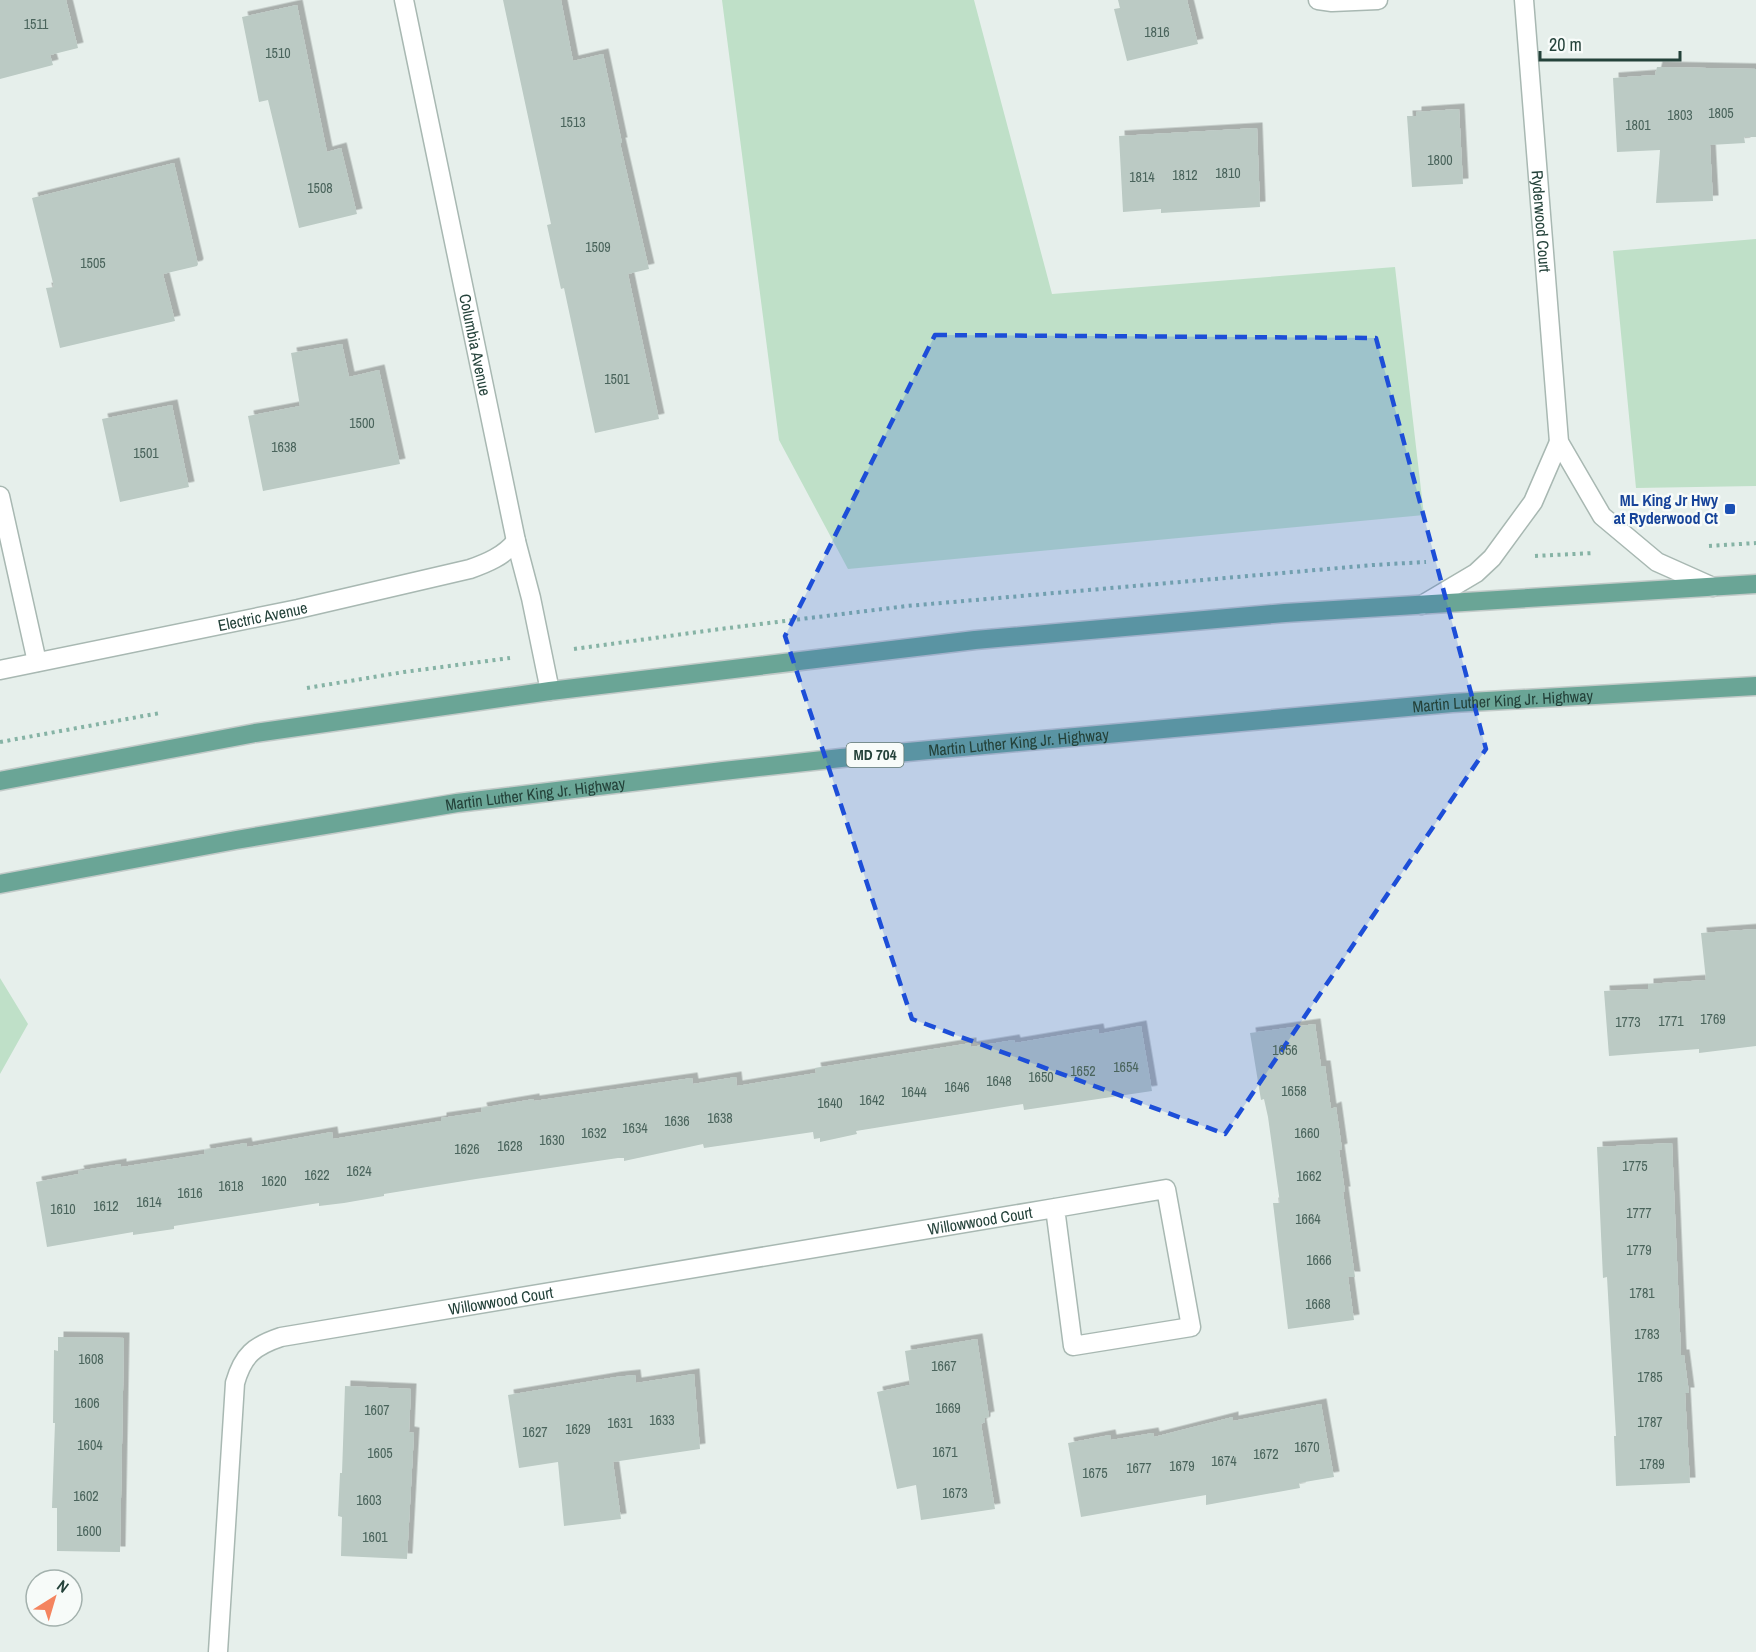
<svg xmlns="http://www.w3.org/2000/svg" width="1756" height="1652" font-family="'Archivo Narrow',sans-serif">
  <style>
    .green { fill: #bfe0c8 }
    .building { fill: #bbcac4; filter: url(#shadow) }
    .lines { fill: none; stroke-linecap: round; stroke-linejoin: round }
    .minor-casing { stroke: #a8b8b2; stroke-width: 21 }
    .major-casing { stroke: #c2cac8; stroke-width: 21 }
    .path { stroke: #86b3a5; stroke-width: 4; stroke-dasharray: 3 4.5; stroke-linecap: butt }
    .minor { stroke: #fff; stroke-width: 18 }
    .major { stroke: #6aa596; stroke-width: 18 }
    .marked { fill: #1d4ed8; fill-opacity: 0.2; stroke: #1d4ed8; stroke-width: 4.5; stroke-dasharray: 12 8; stroke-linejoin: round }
    .transit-dot { fill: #1a4fb4; stroke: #f7fbf9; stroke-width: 2 }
    .labels { text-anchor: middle; stroke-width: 5; stroke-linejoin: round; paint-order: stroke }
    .number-label { font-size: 14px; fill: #4a645c }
    .shield { fill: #f7fbf9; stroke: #637a73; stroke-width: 1.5 }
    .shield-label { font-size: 15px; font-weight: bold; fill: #24423a }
    .street-label { font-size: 16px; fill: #24423a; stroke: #f7fbf9 }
    .transit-label { font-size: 16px; font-weight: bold; fill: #164399; stroke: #f7fbf9; text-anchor: end }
  </style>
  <defs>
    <filter id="shadow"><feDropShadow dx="5.5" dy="-5.5" stdDeviation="0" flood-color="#0004"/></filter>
  </defs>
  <rect width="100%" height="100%" fill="#e6efeb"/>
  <path class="green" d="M 722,0 L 974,0 L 1052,294 L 1395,267 L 1424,515 L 848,569 L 779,440 Z
    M 1756,239 L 1756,486 L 1636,488 L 1613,251 Z
    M 0,978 L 28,1024 L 0,1074 Z"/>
  <path class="building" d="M 0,0 L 66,0 L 78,48 L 50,55 L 53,65 L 0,79 Z
    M 503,0 L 561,0 L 573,61 L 603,54 L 622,143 L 620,143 L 649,269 L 628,274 L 659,419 L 595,433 L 564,288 L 561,289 L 547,225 L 551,224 Z
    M 1118,0 L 1187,0 L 1198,44 L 1127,61 L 1114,9 L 1120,8 Z
    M 297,5 L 327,152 L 341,148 L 357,214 L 299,228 L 268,100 L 259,102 L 242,17 Z
    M 1657,67 L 1756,69 L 1756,137 L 1744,137 L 1745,143 L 1710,145 L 1713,201 L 1656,203 L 1660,150 L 1617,152 L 1613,78 L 1655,75 Z
    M 1459,109 L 1463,184 L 1412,187 L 1407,116 L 1416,116 L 1416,112 Z
    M 1257,128 L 1260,207 L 1161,213 L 1161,209 L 1123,212 L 1119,136 Z
    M 174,163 L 198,264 L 197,266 L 163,274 L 175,321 L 60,348 L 46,288 L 54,287 L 32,198 Z
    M 342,344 L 349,377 L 379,370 L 400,464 L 263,491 L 248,416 L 300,406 L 291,353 Z
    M 172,405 L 189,487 L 120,502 L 102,419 Z
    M 1756,929 L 1756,1046 L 1699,1053 L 1699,1049 L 1609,1056 L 1604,991 L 1648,989 L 1648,984 L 1706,980 L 1701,933 Z
    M 1315,1024 L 1321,1066 L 1325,1066 L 1331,1109 L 1336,1107 L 1342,1149 L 1339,1150 L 1345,1192 L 1343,1192 L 1355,1277 L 1348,1277 L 1354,1320 L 1288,1329 L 1273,1203 L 1280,1203 L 1268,1117 L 1264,1099 L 1261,1100 L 1250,1033 Z
    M 1141,1026 L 1152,1091 L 1024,1110 L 1023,1104 L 856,1131 L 857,1134 L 820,1142 L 820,1138 L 814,1139 L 813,1132 L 704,1148 L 703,1144 L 624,1161 L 624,1158 L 618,1158 L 476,1179 L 384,1194 L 384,1196 L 344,1203 L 319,1206 L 319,1203 L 174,1226 L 174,1229 L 133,1235 L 133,1232 L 47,1247 L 36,1182 L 79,1174 L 78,1171 L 121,1164 L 121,1167 L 205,1154 L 204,1150 L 246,1143 L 247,1147 L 332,1132 L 333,1139 L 441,1121 L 441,1118 L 482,1112 L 481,1108 L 534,1099 L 534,1101 L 692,1078 L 693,1084 L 736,1077 L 737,1086 L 816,1073 L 815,1068 L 971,1043 L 971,1047 L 1014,1040 L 1015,1043 L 1098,1029 L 1099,1034 Z
    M 1672,1143 L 1681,1355 L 1684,1355 L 1689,1393 L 1685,1393 L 1690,1483 L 1616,1486 L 1614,1436 L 1616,1436 L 1607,1277 L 1603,1278 L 1597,1147 Z
    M 58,1337 L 124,1338 L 120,1552 L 57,1551 L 57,1508 L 52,1508 L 55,1423 L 53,1423 L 54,1350 L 58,1351 Z
    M 977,1339 L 989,1417 L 985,1418 L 985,1422 L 981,1424 L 995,1509 L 921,1520 L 916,1485 L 897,1489 L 877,1392 L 910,1385 L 905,1351 Z
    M 694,1374 L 700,1449 L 613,1462 L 621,1519 L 564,1526 L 558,1462 L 519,1468 L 508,1395 L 616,1377 L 635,1375 L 636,1383 Z
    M 345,1386 L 411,1389 L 409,1432 L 414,1433 L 407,1559 L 341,1556 L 342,1517 L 338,1516 L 340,1473 L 342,1473 Z
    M 1321,1404 L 1334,1477 L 1299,1483 L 1300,1488 L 1206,1505 L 1206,1495 L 1081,1517 L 1068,1443 L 1110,1435 L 1111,1440 L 1153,1433 L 1154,1437 L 1233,1417 L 1233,1421 Z"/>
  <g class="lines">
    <g class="minor-casing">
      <g id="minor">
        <path id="s1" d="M 404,0 L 516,541 L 531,598 L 550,691"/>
        <path d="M 1318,0 L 1332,2 L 1378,0"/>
        <path id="s2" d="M 1524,0 L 1559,442 L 1602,516 L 1657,562 L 1713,587"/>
        <path d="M 0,496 L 37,662"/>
        <path d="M 1422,605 L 1476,573 L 1492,558 L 1533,502 L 1559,442"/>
        <path id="s3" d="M 0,670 L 298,609 L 470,569 C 487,563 504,556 516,541"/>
        <path id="s4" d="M 218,1652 L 235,1383 C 243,1355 254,1346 281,1337 L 1055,1208 L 1166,1189 L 1191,1327 L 1073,1346 L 1055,1208"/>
      </g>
    </g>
    <g class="major-casing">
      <g id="major">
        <path d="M 0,781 L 255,733 L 550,691 L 975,640 L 1285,613 L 1756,584"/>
        <path id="s5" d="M 0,884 L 236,840 L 457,803 L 723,771 L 841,758 L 1452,703 L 1756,686"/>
      </g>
    </g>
    <path class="path" d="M 1709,546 L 1756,543
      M 1535,556 L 1594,553
      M 574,649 L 720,629 L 907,606 L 1373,565 L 1426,562
      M 307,688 L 404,672 L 510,658
      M 0,742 L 160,713"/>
    <use href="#minor" class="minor"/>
    <use href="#major" class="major"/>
  </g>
  <path class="marked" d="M 935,335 L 1376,338 L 1486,749 L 1225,1134 L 912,1019 L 785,636 Z"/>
  <rect class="transit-dot" x="1724" y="503" width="12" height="12" rx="3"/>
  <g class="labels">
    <g class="number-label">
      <text x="36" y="29">1511</text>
      <text x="1157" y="37">1816</text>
      <text x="278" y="58">1510</text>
      <text x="1721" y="118">1805</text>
      <text x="1680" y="120">1803</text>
      <text x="573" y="127">1513</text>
      <text x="1638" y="130">1801</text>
      <text x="1440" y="165">1800</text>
      <text x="1228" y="178">1810</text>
      <text x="1185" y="180">1812</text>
      <text x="1142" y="182">1814</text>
      <text x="320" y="193">1508</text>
      <text x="598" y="252">1509</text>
      <text x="93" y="268">1505</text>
      <text x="617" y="384">1501</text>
      <text x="362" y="428">1500</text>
      <text x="284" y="452">1638</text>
      <text x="146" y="458">1501</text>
      <text x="1713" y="1024">1769</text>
      <text x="1671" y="1026">1771</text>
      <text x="1628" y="1027">1773</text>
      <text x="1285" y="1055">1656</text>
      <text x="1126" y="1072">1654</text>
      <text x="1083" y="1076">1652</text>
      <text x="1041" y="1082">1650</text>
      <text x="999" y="1086">1648</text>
      <text x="957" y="1092">1646</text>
      <text x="1294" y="1096">1658</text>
      <text x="914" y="1097">1644</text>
      <text x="872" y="1105">1642</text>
      <text x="830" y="1108">1640</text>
      <text x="720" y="1123">1638</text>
      <text x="677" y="1126">1636</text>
      <text x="635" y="1133">1634</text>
      <text x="594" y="1138">1632</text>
      <text x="1307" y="1138">1660</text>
      <text x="552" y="1145">1630</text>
      <text x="510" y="1151">1628</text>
      <text x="467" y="1154">1626</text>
      <text x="1635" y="1171">1775</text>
      <text x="359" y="1176">1624</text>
      <text x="317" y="1180">1622</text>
      <text x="1309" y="1181">1662</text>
      <text x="274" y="1186">1620</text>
      <text x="231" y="1191">1618</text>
      <text x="190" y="1198">1616</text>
      <text x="149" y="1207">1614</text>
      <text x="106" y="1211">1612</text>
      <text x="63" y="1214">1610</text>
      <text x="1639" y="1218">1777</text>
      <text x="1308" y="1224">1664</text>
      <text x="1639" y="1255">1779</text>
      <text x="1319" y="1265">1666</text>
      <text x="1642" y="1298">1781</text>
      <text x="1318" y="1309">1668</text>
      <text x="1647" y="1339">1783</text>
      <text x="91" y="1364">1608</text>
      <text x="944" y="1371">1667</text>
      <text x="1650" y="1382">1785</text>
      <text x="87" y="1408">1606</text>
      <text x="948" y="1413">1669</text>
      <text x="377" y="1415">1607</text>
      <text x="662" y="1425">1633</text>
      <text x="1650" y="1427">1787</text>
      <text x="620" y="1428">1631</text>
      <text x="578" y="1434">1629</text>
      <text x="535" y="1437">1627</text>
      <text x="90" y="1450">1604</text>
      <text x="1307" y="1452">1670</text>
      <text x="945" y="1457">1671</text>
      <text x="380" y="1458">1605</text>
      <text x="1266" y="1459">1672</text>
      <text x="1224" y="1466">1674</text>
      <text x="1652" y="1469">1789</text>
      <text x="1182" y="1471">1679</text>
      <text x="1139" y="1473">1677</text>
      <text x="1095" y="1478">1675</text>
      <text x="955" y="1498">1673</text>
      <text x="86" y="1501">1602</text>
      <text x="369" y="1505">1603</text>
      <text x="89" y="1536">1600</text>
      <text x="375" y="1542">1601</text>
    </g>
    <rect class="shield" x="846.5" y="743" width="57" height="24" rx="4.5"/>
    <g class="shield-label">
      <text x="875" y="760">MD 704</text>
    </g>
    <g class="street-label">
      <text dy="6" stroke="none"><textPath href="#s2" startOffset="222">Ryderwood Court</textPath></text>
      <text dy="6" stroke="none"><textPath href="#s1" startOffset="352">Columbia Avenue</textPath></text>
      <text dy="6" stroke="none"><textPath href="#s3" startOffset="268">Electric Avenue</textPath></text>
      <text dy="6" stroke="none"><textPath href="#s5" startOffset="1515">Martin Luther King Jr. Highway</textPath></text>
      <text dy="6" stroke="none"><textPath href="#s5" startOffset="1029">Martin Luther King Jr. Highway</textPath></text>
      <text dy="6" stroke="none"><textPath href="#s5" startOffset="543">Martin Luther King Jr. Highway</textPath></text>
      <text dy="6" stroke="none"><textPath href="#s4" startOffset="1047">Willowwood Court</textPath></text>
      <text dy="6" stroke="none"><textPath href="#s4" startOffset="561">Willowwood Court</textPath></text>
    </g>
    <g class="transit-label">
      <text x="1718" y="506">ML King Jr Hwy<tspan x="1718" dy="18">at Ryderwood Ct</tspan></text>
    </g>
  </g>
  <g transform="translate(54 1598) rotate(37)"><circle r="28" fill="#f7fbf9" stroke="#a3b1ad" stroke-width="1.5"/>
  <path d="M0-4.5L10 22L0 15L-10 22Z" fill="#f4845f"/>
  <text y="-9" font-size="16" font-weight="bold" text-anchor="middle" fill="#24423a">N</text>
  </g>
  <path d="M1540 51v9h140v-9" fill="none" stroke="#24423a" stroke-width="3"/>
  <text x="1549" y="51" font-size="18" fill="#24423a" stroke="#f7fbf9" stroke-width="4.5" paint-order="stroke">20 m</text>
</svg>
